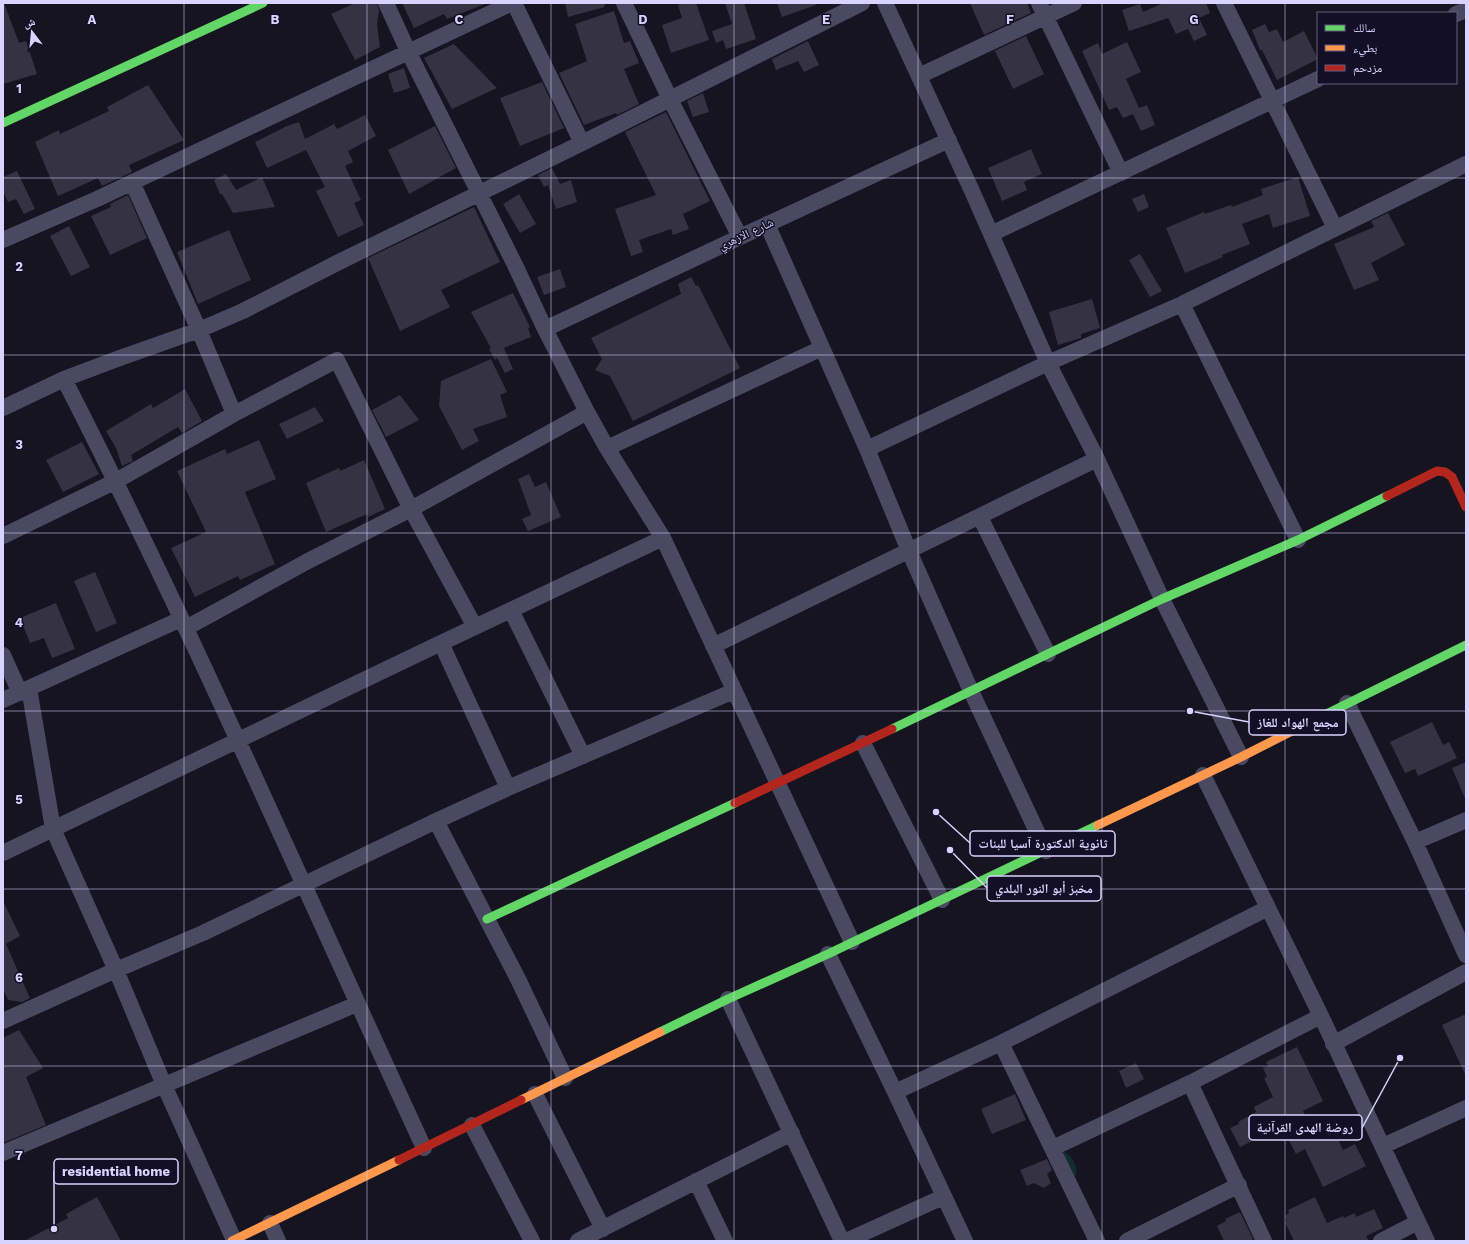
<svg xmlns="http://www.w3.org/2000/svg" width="1469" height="1244" font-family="'Work Sans','Noto Naskh Arabic',sans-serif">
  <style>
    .green { fill: #132c2d }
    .building { fill: #343243 }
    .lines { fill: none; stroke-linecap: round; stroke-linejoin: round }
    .street { stroke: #4a4962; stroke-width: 16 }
    .fast { stroke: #63d668; stroke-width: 9 }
    .slow { stroke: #ff974d; stroke-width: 9 }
    .jam { stroke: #b3261e; stroke-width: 9 }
    .grid { fill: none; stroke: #d9d4ff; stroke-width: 1; stroke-opacity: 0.55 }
    .labels { text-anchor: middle; stroke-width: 3; stroke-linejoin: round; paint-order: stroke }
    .street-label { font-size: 12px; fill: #d9d4ff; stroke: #130f26 }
    .grid-label { font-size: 13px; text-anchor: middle; font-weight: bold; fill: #d9d4ff; stroke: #130f26; stroke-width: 3; stroke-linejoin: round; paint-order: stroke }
    .leader { fill: none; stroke: #d9d4ff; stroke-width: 1.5 }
    .callout-dot { fill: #d9d4ff; stroke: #130f26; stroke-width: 1.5 }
    .callout { fill: #130f26; stroke: #d9d4ff; stroke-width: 1.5 }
    .callout-label { font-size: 13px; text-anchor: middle; font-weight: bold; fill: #d9d4ff }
  </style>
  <rect width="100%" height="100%" fill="#161421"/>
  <path class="green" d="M 1054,1150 C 1057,1151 1061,1151 1064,1152 C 1072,1155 1078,1167 1076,1175 L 1070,1179 Z"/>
  <path class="building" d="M 4,3 L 19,43 L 26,41 L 37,74 L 3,84 Z
    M 355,3 L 377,3 L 379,11 L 377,24 L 380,47 L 355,60 L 331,14 Z
    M 402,3 L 485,3 L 485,4 L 447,19 L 444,14 L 414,28 Z
    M 565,3 L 604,3 L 605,7 L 568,17 Z
    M 684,3 L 696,3 L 709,40 L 671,53 L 662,25 L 682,18 L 678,5 Z
    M 725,3 L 744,3 L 756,39 L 726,49 L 723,40 L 716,43 L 712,31 L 732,24 Z
    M 777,3 L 816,3 L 816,5 L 782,17 Z
    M 970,3 L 1027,3 L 1031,13 L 984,35 Z
    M 1163,3 L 1206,3 L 1210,13 L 1199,18 L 1207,35 L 1194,41 L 1188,29 L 1176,34 L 1168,18 L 1129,31 L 1122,10 L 1140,4 L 1143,12 Z
    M 614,11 L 624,43 L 630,41 L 639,63 L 624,69 L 639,104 L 617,115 L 616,113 L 584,125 L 559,73 L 587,61 L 575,24 Z
    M 1265,24 L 1269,32 L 1277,29 L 1283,42 L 1304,31 L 1318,59 L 1277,80 L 1262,50 L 1260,50 L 1252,30 Z
    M 1026,36 L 1044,74 L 1013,89 L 995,51 L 986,55 Z
    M 808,41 L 819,65 L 804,72 L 798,61 L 776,70 L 772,59 Z
    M 1127,42 L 1141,72 L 1126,79 L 1139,108 L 1147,105 L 1155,125 L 1141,131 L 1133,114 L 1123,118 L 1117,107 L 1109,110 L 1082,51 L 1098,43 L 1102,54 Z
    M 454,44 L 497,88 L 452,109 L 424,58 Z
    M 404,68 L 410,88 L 394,93 L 388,74 Z
    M 542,82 L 564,128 L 520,146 L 500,98 Z
    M 148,85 L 184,140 L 129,165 L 132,172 L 102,186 L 98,178 L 58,196 L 35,142 L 59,130 L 60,134 L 109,111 L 107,107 Z
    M 703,93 L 709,112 L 693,117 L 687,101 Z
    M 666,112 L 710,201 L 683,214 L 689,229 L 673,235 L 671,229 L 639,240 L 643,252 L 631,256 L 615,209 L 656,195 L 625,132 Z
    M 365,115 L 376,136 L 348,151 L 353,162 L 345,166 L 361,200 L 354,203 L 364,225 L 338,237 L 316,191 L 325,187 L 306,150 L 267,168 L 255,142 L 287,126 L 299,122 L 305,139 L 334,124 L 337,129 Z
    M 435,126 L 456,168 L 409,194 L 388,150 Z
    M 1031,149 L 1042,174 L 1024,182 L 1027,190 L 1002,201 L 988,168 Z
    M 552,168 L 560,184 L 571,180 L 577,202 L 556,209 L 548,185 L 544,187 L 538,175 Z
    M 17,171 L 35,209 L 24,214 L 16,199 L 8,202 L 3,191 L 3,177 Z
    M 226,174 L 236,190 L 262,177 L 275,207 L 233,213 L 222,194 L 220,194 L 214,180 Z
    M 1298,177 L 1310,216 L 1273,228 L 1269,214 L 1242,224 L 1250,244 L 1222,255 L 1223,257 L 1185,273 L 1166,228 L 1204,212 L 1205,214 L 1231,205 L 1232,207 L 1263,195 L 1261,189 Z
    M 519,194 L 536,224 L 520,233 L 503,204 Z
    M 1144,194 L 1149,207 L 1138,212 L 1132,199 Z
    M 128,195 L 147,238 L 110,255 L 91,216 L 111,207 L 110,204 Z
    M 474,207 L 500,262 L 441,290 L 450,307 L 400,331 L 368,258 Z
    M 1388,213 L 1405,245 L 1371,263 L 1379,280 L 1354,290 L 1334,244 L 1374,227 L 1371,221 Z
    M 69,226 L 90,267 L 71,276 L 50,236 Z
    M 229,230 L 251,280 L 198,304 L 177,252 Z
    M 1140,254 L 1162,291 L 1150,297 L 1129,260 Z
    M 560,269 L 566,287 L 544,295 L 537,277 Z
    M 691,277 L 696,286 L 698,285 L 740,368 L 633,421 L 610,376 L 595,370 L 602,359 L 591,338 L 681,294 L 678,284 Z
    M 513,293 L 530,327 L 528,328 L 531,337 L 504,348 L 513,369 L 505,373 L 497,358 L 495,360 L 489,349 L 491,348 L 471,312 Z
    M 1092,299 L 1100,328 L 1081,334 L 1081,338 L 1058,345 L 1049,312 Z
    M 491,359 L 507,392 L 500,395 L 507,417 L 473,429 L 479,441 L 462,450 L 439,406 L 441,381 Z
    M 185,389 L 202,421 L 182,433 L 178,427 L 131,455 L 133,461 L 122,466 L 116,448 L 106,431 L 151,404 L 153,408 Z
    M 400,395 L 419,420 L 386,437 L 372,410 Z
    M 315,407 L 324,421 L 287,439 L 279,424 Z
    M 259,440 L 276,479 L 245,492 L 275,564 L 240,580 L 238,576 L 195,597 L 171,548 L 206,532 L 177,471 L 225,449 L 227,454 Z
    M 82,442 L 99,474 L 63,492 L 46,460 Z
    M 364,460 L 385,509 L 368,517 L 367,514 L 326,532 L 306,483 L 339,468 L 340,471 Z
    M 529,474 L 535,487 L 546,482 L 561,517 L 528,531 L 522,519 L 531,515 L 518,479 Z
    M 95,572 L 117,623 L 96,632 L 74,581 Z
    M 56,603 L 75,649 L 52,658 L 44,638 L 30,643 L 20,618 Z
    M 1432,722 L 1443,745 L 1449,742 L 1457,758 L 1418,776 L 1415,769 L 1405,773 L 1390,742 Z
    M 1466,762 L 1466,801 L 1452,768 Z
    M 3,901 L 20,936 L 6,944 L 30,998 L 22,1002 L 8,1000 L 3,989 Z
    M 1466,1014 L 1466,1076 L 1442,1025 Z
    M 19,1030 L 43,1068 L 26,1077 L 46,1125 L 3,1143 L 3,1038 Z
    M 1297,1047 L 1323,1101 L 1303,1111 L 1313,1133 L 1331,1124 L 1343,1150 L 1355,1144 L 1366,1166 L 1323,1187 L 1305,1149 L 1296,1154 L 1282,1127 L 1281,1127 L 1240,1147 L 1230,1128 L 1239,1124 L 1238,1122 L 1256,1112 L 1254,1107 L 1273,1097 L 1264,1078 L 1267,1077 L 1263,1068 L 1268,1066 L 1266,1062 Z
    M 1136,1063 L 1144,1079 L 1126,1088 L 1119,1071 Z
    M 1015,1094 L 1026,1120 L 992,1134 L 981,1109 Z
    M 1047,1159 L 1052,1170 L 1047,1174 L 1051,1183 L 1044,1188 L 1034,1183 L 1027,1186 L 1020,1170 Z
    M 97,1197 L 121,1241 L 24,1241 L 68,1218 L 66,1214 Z
    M 1315,1197 L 1327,1223 L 1343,1216 L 1344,1218 L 1355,1213 L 1356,1217 L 1374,1209 L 1383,1228 L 1366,1236 L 1369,1241 L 1294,1241 L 1285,1222 L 1287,1221 L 1285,1216 L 1289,1213 L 1288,1210 Z
    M 1240,1212 L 1253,1239 L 1250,1241 L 1224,1241 L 1217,1226 L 1226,1221 L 1225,1219 Z"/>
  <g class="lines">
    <path class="street" d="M 386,3 L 408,51 L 515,265 L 545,329 L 587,412 L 607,448 L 663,538 L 852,942
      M 514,3 L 582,143
      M 624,3 L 670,99 L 740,237
      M 885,3 L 972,191 L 1048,363 L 1097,459 L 1162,599 L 1241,757
      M 1039,3 L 1121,173
      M 1224,3 L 1335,228
      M 1456,14 L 1466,10
      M 919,76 L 1074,3
      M 132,182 L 199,330 L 234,414
      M 767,224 L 867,449 L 909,551 L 971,691 L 1046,851
      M 991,234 L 1318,79
      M 3,240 L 97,199 L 512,3
      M 1182,304 L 1298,540
      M 545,329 L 740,237 L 949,140
      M 64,379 C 193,631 305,891 424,1148
      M 3,408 L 64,379 L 117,359 L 199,330 L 243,311 L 339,262 L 582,143 L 862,3
      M 607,448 L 822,348
      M 867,449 L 1048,363 L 1182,304 L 1466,164
      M 980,517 L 1048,654
      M 3,536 L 116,481 L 234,414 L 337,360 L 411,509 L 475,627
      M 511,610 L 583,756
      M 186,628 L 308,561 L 411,509 L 587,412
      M 441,643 L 508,788
      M 713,646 L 1097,459
      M 3,655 L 20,693
      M 29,688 L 53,829 L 116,970 L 164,1085 L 234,1240
      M 3,700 L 181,619
      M 1347,703 L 1415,842 L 1466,955
      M 863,743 L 942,900
      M 1203,775 L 1321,1016 L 1427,1241
      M 436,821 L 518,979 L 565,1078
      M 1415,842 L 1466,820
      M 3,853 L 441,643 L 663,538
      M 828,954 L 895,1092 L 965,1241
      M 728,999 L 842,1241
      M 3,1021 L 116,970 L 203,933 L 436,821 L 508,788 L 734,691
      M 1001,1043 L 1097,1241
      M 1333,1044 L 1466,972
      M 1190,1083 L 1264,1241
      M 895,1092 L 1001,1043 L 1268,908
      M 535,1094 L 603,1229
      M 472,1125 L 532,1241
      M 1383,1146 L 1466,1108
      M 1053,1148 L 1190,1083 L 1321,1016
      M 3,1153 L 357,1004
      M 696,1181 L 725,1241
      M 270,1223 L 278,1241
      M 578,1241 L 792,1133
      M 846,1241 L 943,1197
      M 1127,1241 L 1239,1185
      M 1381,1241 L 1418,1222"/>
    <path class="fast" d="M 3,123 L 263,3
      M 892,729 L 1162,599 L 1298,540 L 1387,496
      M 1294,730 L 1466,645
      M 487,919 L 735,803
      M 660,1032 L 728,999 L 828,954 L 1098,825"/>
    <path class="slow" d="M 1098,825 L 1241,757 L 1294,730
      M 521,1100 L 660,1032
      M 232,1241 L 399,1160"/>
    <path class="jam" d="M 1387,496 L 1437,471 L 1445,472 L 1452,477 L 1466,507
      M 735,803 L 892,729
      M 399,1160 L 521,1100"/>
  </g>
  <path class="grid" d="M 184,3 L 184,1241M 367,3 L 367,1241M 551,3 L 551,1241M 734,3 L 734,1241M 918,3 L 918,1241M 1102,3 L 1102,1241M 1285,3 L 1285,1241M 3,178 L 1466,178M 3,355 L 1466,355M 3,533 L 1466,533M 3,711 L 1466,711M 3,889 L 1466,889M 3,1066 L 1466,1066"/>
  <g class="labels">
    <g class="street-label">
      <text transform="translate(746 234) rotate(-25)" y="4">شارع الازهري</text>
    </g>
  </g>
  <g class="grid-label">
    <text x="92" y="24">A</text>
    <text x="275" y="24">B</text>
    <text x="459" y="24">C</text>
    <text x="643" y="24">D</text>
    <text x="826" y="24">E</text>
    <text x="1010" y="24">F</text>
    <text x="1194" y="24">G</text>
    <text x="19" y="93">1</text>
    <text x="19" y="271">2</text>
    <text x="19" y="449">3</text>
    <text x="19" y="627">4</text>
    <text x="19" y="804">5</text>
    <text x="19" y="982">6</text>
    <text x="19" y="1160">7</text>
  </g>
  <path class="leader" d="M1190 711L1249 722M936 812L970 843M950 850L987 888M1400 1058L1362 1128M54 1229L54 1171"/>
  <g class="callout-dot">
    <circle cx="1190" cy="711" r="4"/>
    <circle cx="936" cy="812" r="4"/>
    <circle cx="950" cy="850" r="4"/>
    <circle cx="1400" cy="1058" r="4"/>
    <circle cx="54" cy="1229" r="4"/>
  </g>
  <g class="callout">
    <rect x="1249" y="710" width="97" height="25" rx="4"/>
    <rect x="970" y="831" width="145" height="25" rx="4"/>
    <rect x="987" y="876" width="114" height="25" rx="4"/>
    <rect x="1249" y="1115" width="113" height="25" rx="4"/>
    <rect x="54" y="1159" width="124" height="25" rx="4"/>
  </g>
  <g class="callout-label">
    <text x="1298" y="727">مجمع الهواد للغاز</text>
    <text x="1043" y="848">ثانوية الدكتورة آسيا للبنات</text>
    <text x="1044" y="893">مخبز أبو النور البلدي</text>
    <text x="1305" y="1132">روضة الهدى القرآنية</text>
    <text x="116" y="1176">residential home</text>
  </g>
  <rect width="1469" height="1244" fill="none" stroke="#d9d4ff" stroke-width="8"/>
  <rect x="1317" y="12" width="140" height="72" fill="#130f26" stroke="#625e7d"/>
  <rect x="1325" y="25" width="20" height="6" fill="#63d668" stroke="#625e7d"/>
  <text x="1353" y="32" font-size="12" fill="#d9d4ff">سالك</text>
  <rect x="1325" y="45" width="20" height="6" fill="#ff974d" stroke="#625e7d"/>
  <text x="1353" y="52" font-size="12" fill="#d9d4ff">بطيء</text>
  <rect x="1325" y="65" width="20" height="6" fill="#b3261e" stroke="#625e7d"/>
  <text x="1353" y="72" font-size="12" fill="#d9d4ff">مزدحم</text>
  <g transform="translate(32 32) rotate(344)" stroke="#130f26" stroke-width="3" paint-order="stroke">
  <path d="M0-3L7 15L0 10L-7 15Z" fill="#d9d4ff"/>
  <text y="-6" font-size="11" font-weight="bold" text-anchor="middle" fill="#d9d4ff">ش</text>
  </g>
</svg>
